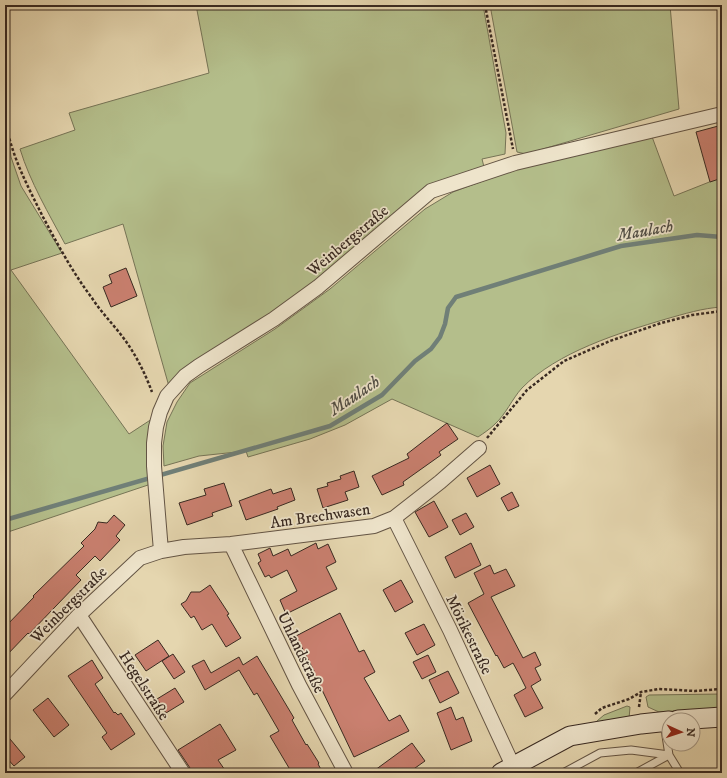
<svg xmlns="http://www.w3.org/2000/svg" width="727" height="778" font-family="'IM FELL DW Pica',serif">
  <style>
    .green { fill: #b4be8b; stroke: #767456 }
    .lines { fill: none; stroke-linecap: round; stroke-linejoin: round }
    .stream { stroke: #707f77; stroke-width: 4.5 }
    .building { fill: #ca8070; stroke: #382921 }
    .service-casing { stroke: #635444; stroke-width: 9 }
    .minor-casing { stroke: #635444; stroke-width: 16 }
    .secondary-casing { stroke: #382921; stroke-width: 21 }
    .path { stroke: #382921; stroke-width: 2.5; stroke-dasharray: 3 2; stroke-linecap: butt }
    .service { stroke: #eee4cb; stroke-width: 7 }
    .minor { stroke: #eee4cb; stroke-width: 14 }
    .secondary { stroke: #eee4cb; stroke-width: 19 }
    .labels { text-anchor: middle; stroke-width: 3.5; stroke-linejoin: round; paint-order: stroke }
    .street-label { font-size: 16px; fill: #382921; stroke: #eee4cb }
    .water-label { font-size: 17px; font-style: italic; fill: #504d45; stroke: #eee4cb }
  </style>
  <rect width="100%" height="100%" fill="#e5d6af"/>
  <filter id="stains"><feTurbulence type="fractalNoise" baseFrequency=".005" numOctaves="4"/><feColorMatrix values="0 0 0 0 .2 0 0 0 0 .09 0 0 0 0 .02 0 0 0 .5 -.17"/></filter>
  <radialGradient id="worn" r=".72"><stop offset=".6" stop-color="#630" stop-opacity="0"/><stop offset="1" stop-color="#630" stop-opacity=".3"/></radialGradient>
  <path class="green" d="M 196,5 L 483,5 L 506,133 L 505,154 L 482,159 L 484,167 L 428,191 L 332,268 L 170,390 L 123,224 L 65,244 C 49,214 30,182 20,149 L 75,130 L 69,113 L 209,73 Z
    M 490,5 L 670,5 L 679,109 L 526,154 L 517,152 Z
    M 5,106 L 11,157 L 21,186 L 62,253 L 11,270 L 129,434 L 155,417 L 154,483 L 5,533 Z
    M 651,134 L 674,196 L 722,177 L 722,307 C 703,308 684,314 666,319 C 619,333 557,352 522,388 C 512,399 506,414 495,424 C 490,429 484,433 478,437 L 392,399 L 345,425 L 310,439 L 248,457 L 246,451 L 199,456 L 164,466 L 163,446 L 167,422 L 177,402 L 190,383 L 275,329 L 330,289 L 425,209 L 453,192 L 534,162 Z
    M 722,694 L 722,708 L 659,712 L 648,707 L 646,697 L 649,695 Z
    M 627,706 L 630,707 L 629,719 L 590,727 L 604,715 Z"/>
  <g class="lines">
    <path class="stream" d="M 5,418 L 7,427 L 5,432
      M 5,520 L 330,426 L 382,395 L 415,361 L 431,349 L 440,337 L 445,324 L 448,308 L 456,297 L 621,246 L 697,235 L 722,237"/>
  </g>
  <path class="building" d="M 722,125 L 722,178 L 710,182 L 696,132 Z
    M 126,268 L 137,296 L 111,307 L 103,287 L 112,283 L 109,275 Z
    M 447,423 L 458,439 L 439,452 L 441,455 L 403,482 L 404,485 L 382,495 L 372,476 L 409,458 L 407,454 Z
    M 490,465 L 500,484 L 477,497 L 467,478 Z
    M 354,471 L 359,487 L 345,492 L 348,500 L 323,508 L 317,489 L 328,486 L 327,483 L 341,479 L 340,476 Z
    M 224,483 L 232,506 L 212,513 L 213,516 L 187,525 L 179,503 L 206,495 L 204,489 Z
    M 291,488 L 295,500 L 277,507 L 278,509 L 246,520 L 239,501 L 271,489 L 273,494 Z
    M 512,492 L 519,506 L 508,511 L 501,498 Z
    M 434,501 L 448,527 L 429,537 L 415,512 Z
    M 466,513 L 474,527 L 460,535 L 452,520 Z
    M 114,515 L 125,525 L 116,536 L 120,540 L 100,561 L 95,556 L 76,575 L 81,580 L 29,634 L 28,633 L 5,657 L 5,627 L 34,597 L 33,596 L 84,546 L 81,543 L 95,529 L 98,522 L 107,523 Z
    M 316,543 L 318,549 L 328,544 L 336,562 L 326,567 L 337,589 L 286,614 L 280,600 L 297,591 L 287,570 L 271,578 L 269,575 L 265,577 L 258,563 L 261,561 L 258,554 L 270,548 L 273,556 L 288,549 L 291,556 Z
    M 471,543 L 481,565 L 455,578 L 445,557 Z
    M 490,565 L 494,574 L 506,569 L 515,586 L 491,597 L 523,658 L 535,652 L 541,665 L 535,668 L 541,680 L 531,686 L 543,708 L 525,717 L 514,695 L 526,688 L 520,676 L 513,663 L 504,668 L 497,655 L 496,656 L 468,603 L 484,594 L 474,573 Z
    M 401,580 L 413,602 L 395,612 L 383,590 Z
    M 210,585 L 229,614 L 227,615 L 241,638 L 226,647 L 212,624 L 202,630 L 194,616 L 191,618 L 181,604 L 186,601 L 191,592 L 200,592 Z
    M 340,613 L 359,652 L 364,650 L 375,672 L 364,678 L 389,721 L 400,715 L 409,731 L 354,757 L 313,671 L 314,671 L 296,636 Z
    M 424,624 L 435,645 L 417,655 L 405,633 Z
    M 158,640 L 169,656 L 146,671 L 135,655 Z
    M 173,654 L 185,672 L 174,679 L 162,661 Z
    M 428,655 L 436,672 L 422,679 L 413,662 Z
    M 257,656 L 294,718 L 292,720 L 306,745 L 307,744 L 319,763 L 318,764 L 323,773 L 292,773 L 270,736 L 279,731 L 257,693 L 254,695 L 239,670 L 205,690 L 192,666 L 204,660 L 211,673 L 239,657 L 243,665 Z
    M 92,660 L 103,678 L 95,684 L 114,713 L 115,712 L 118,715 L 121,713 L 135,734 L 111,750 L 102,737 L 107,733 L 68,676 Z
    M 448,671 L 459,693 L 440,703 L 429,680 Z
    M 175,688 L 184,702 L 166,713 L 157,699 Z
    M 48,698 L 69,725 L 54,737 L 33,710 Z
    M 451,707 L 456,720 L 463,717 L 472,741 L 451,750 L 437,713 Z
    M 220,724 L 236,750 L 218,760 L 227,773 L 191,773 L 190,768 L 178,750 Z
    M 5,733 L 25,757 L 14,766 L 5,756 Z
    M 412,743 L 425,761 L 408,773 L 371,773 Z"/>
  <g class="lines">
    <g class="service-casing">
      <path id="service" d="M 563,773 L 600,753 L 631,750 L 669,755 L 680,773
        M 636,773 L 669,755 L 664,723"/>
    </g>
    <g class="minor-casing">
      <path id="minor" d="M 394,518 L 450,630 L 513,766
        M 231,544 L 299,685 L 346,773
        M 161,551 L 154,466 L 154,443 L 156,427 L 160,412 L 167,396 L 185,376 L 199,366 L 274,319 L 318,287 L 431,191 L 515,163 L 722,114
        M 79,615 L 183,773
        M 5,694 L 79,615 L 140,558 L 161,551 L 184,547 L 231,544 L 374,526 L 394,518 L 440,482 L 479,448"/>
    </g>
    <g class="secondary-casing">
      <path id="secondary" d="M 678,720 L 722,717
        M 501,773 L 570,736 L 641,724 L 669,721"/>
    </g>
    <path class="path" d="M 485,5 L 513,149
      M 5,119 C 11,155 27,185 43,217 C 58,245 73,273 92,298 C 101,312 112,323 122,336 C 135,353 145,373 152,392
      M 487,438 L 527,390 L 564,361 L 610,341 L 661,323 L 692,315 L 722,311
      M 639,707 L 641,692
      M 595,714 L 602,708 L 629,699 L 641,692 L 659,689 L 695,691 L 722,689"/>
    <use href="#service" class="service"/>
    <use href="#minor" class="minor"/>
    <use href="#secondary" class="secondary"/>
  </g>
  <g class="labels">
    <g class="street-label">
      <text transform="translate(347 240) rotate(-40)" y="6">Weinbergstraße</text>
      <text transform="translate(320 515) rotate(-8)" y="6">Am Brechwasen</text>
      <text transform="translate(68 604) rotate(-45)" y="6">Weinbergstraße</text>
      <text transform="translate(470 634) rotate(64)" y="6">Mörikestraße</text>
      <text transform="translate(302 652) rotate(64)" y="6">Uhlandstraße</text>
      <text transform="translate(145 685) rotate(57)" y="6">Hegelstraße</text>
    </g>
    <g class="water-label">
      <text transform="translate(645 230) rotate(-10)" y="6">Maulach</text>
      <text transform="translate(354 395) rotate(-34)" y="6">Maulach</text>
    </g>
  </g>
  <rect width="727" height="778" fill="none" stroke="#e5d6af" stroke-width="20"/>
  <rect x="6" y="6" width="715" height="766" fill="none" stroke="#382921" stroke-width="2"/>
  <rect x="10" y="10" width="707" height="758" fill="none" stroke="#382921"/>
  <g transform="translate(681 732) rotate(93)"><circle r="19" fill="#eee4cb" stroke="#a59987"/>
  <path d="M0-3L7 15L0 10L-7 15Z" fill="#8f2418"/>
  <text y="-6" font-size="11" font-weight="bold" text-anchor="middle" fill="#382921">N</text>
  </g>
  <rect width="100%" height="100%" filter="url(#stains)"/>
  <rect width="100%" height="100%" fill="url(#worn)"/>
</svg>
